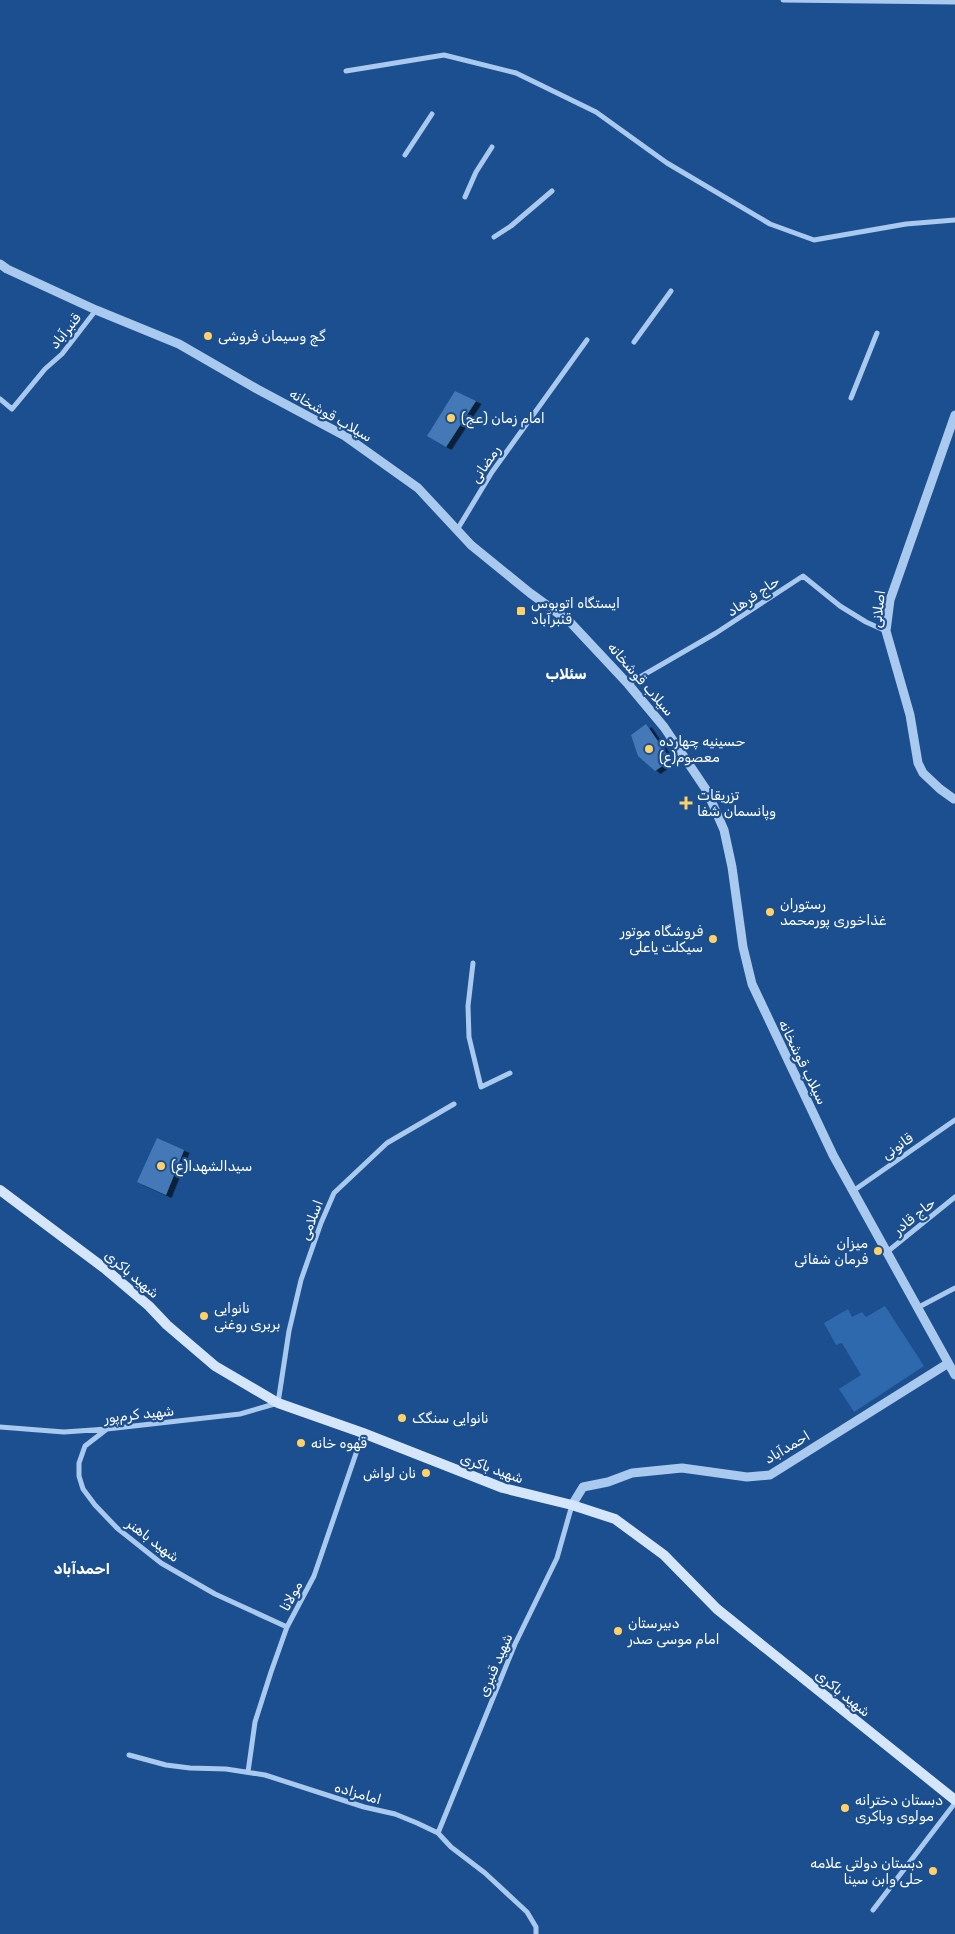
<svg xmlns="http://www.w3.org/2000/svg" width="955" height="1934" font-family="Rubik,'Noto Sans Arabic',sans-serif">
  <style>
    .green { fill: #2e69ad }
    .building { fill: #4478b7; filter: url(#shadow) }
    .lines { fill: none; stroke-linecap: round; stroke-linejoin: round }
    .minor { stroke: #a9c9ee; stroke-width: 5 }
    .tertiary { stroke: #a9c9ee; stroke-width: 9 }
    .secondary { stroke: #d6e6fa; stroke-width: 10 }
    .poi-dot { fill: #ffd166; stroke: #1b4f8f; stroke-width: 2 }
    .labels { text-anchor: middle; stroke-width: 4.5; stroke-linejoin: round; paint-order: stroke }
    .street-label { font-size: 14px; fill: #fff; stroke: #1b4f8f }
    .poi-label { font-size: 14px; fill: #fff; stroke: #1b4f8f; text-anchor: start }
    .neighbourhood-label { font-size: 15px; font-weight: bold; fill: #fff; stroke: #1b4f8f }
  </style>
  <defs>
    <filter id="shadow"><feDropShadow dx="5.5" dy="3" stdDeviation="0" flood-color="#0009"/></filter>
  </defs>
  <rect width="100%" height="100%" fill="#1b4f8f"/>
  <path class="green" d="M 885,1306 L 924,1366 L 854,1412 L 839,1389 L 861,1375 L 842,1343 L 836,1345 L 824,1323 L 848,1309 L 852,1317 L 862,1312 L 866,1317 Z"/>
  <path class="building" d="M 455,391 L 476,401 L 446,447 L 427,436 Z
    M 646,724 L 671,760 L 655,771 L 638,756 L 631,735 Z
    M 157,1138 L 184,1150 L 166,1195 L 137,1182 Z"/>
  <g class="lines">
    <path class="minor" d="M 783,0 L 955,2
      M 346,71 L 444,55 L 516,73 L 596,112 L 667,163 L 770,224 L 814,240 L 906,224 L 955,220
      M 405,155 L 432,114
      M 465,197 L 476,172 L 492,147
      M 494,237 L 511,226 L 552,191
      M 634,342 L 671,291
      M 851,398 L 877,333
      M 0,399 L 12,409 L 45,369 L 62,354 L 96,310
      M 457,530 L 492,472 L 587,340
      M 628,684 L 716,633 L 803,576 L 840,606 L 866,622 L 886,631
      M 473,963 L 468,1006 L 469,1037 L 481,1087 L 510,1073
      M 853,1191 L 955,1120
      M 887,1252 L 955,1197
      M 917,1308 L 955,1288
      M 0,1427 L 64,1432 L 107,1429 L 240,1414 L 278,1403 L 289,1331 L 301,1280 L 321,1223 L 334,1193 L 387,1143 L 454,1104
      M 107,1429 L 85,1446 L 79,1463 L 79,1476 L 83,1489 L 95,1505 L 117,1528 L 161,1563 L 215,1594 L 287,1627
      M 129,1755 L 166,1765 L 190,1768 L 226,1769 L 265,1775 L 364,1807 L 395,1814 L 417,1823 L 438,1833 L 451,1847 L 485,1873 L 527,1912 L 536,1927 L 536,1934
      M 248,1772 L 255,1722 L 271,1672 L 287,1627 L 314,1576 L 363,1433
      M 438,1833 L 515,1644 L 557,1558 L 572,1505
      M 873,1910 L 955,1803"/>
    <path class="tertiary" d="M 0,264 L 7,269 L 96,310 L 179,344 L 257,389 L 345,436 L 418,488 L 471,545 L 530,593 L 570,622 L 628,684 L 664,727 L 707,791 L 724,830 L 732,867 L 743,947 L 752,984 L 833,1155 L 955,1375
      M 954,799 L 940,789 L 923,773 L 918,763 L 910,715 L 886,631 L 890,600 L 955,415
      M 572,1505 L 583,1487 L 608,1482 L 632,1473 L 682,1468 L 747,1477 L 770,1475 L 947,1364"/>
    <path class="secondary" d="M 0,1190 L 104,1268 L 149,1306 L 167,1325 L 215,1366 L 278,1403 L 363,1433 L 503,1488 L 572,1505 L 615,1519 L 664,1555 L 717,1609 L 955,1800"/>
  </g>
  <g class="poi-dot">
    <circle cx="208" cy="336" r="5"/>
    <circle cx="451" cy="418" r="5"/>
    <rect x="516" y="606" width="10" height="10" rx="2.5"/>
    <circle cx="649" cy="749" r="5"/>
    <path d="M683.5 795.5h5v5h5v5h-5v5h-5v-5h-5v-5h5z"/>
    <circle cx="770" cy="912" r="5"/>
    <circle cx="713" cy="939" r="5"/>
    <circle cx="161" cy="1166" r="5"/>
    <circle cx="878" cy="1251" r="5"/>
    <circle cx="204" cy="1316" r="5"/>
    <circle cx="402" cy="1418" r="5"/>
    <circle cx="301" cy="1443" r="5"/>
    <circle cx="426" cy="1473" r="5"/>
    <circle cx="618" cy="1631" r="5"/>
    <circle cx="845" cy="1808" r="5"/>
    <circle cx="933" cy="1871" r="5"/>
  </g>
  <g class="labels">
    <g class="street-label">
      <text transform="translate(65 331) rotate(-51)" y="5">قنبرآباد</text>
      <text transform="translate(331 415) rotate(30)" y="5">سیلاب قوشخانه</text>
      <text transform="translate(485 464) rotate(-56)" y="5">رمضانی</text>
      <text transform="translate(753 596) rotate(-34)" y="5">حاج فرهاد</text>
      <text transform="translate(878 609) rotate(-83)" y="5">اصلانی</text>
      <text transform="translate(641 679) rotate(49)" y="5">سیلاب قوشخانه</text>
      <text transform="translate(803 1062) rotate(64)" y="5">سیلاب قوشخانه</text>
      <text transform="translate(897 1146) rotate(-35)" y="5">قانونی</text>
      <text transform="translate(914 1216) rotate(-39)" y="5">حاج قادر</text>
      <text transform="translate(311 1220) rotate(-69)" y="5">اسلامی</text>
      <text transform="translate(132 1274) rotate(40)" y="5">شهید باکری</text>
      <text transform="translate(139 1414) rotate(-6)" y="5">شهید کرم‌پور</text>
      <text transform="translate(787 1447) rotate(-31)" y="5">احمدآباد</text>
      <text transform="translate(492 1468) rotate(19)" y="5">شهید باکری</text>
      <text transform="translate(153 1540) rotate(37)" y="5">شهید باهنر</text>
      <text transform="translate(291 1596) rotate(-62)" y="5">مولانا</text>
      <text transform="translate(495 1665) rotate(-67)" y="5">شهید قنبری</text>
      <text transform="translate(843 1693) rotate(39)" y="5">شهید باکری</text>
      <text transform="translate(358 1793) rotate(16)" y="5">امامزاده</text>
    </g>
    <g class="poi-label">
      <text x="218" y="341">گچ وسیمان فروشی</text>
      <text x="461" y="423">امام زمان (عج)</text>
      <text x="531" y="608">ایستگاه اتوبوس<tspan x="531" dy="16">قنبرآباد</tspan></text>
      <text x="659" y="746">حسینیه چهارده<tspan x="659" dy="16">معصوم(ع)</tspan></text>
      <text x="697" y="800">تزریقات<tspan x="697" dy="16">وپانسمان شفا</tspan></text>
      <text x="780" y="909">رستوران<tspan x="780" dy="16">غذاخوری پورمحمد</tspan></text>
      <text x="703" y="936" text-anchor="end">فروشگاه موتور<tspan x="703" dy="16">سیکلت یاعلی</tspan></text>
      <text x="171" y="1171">سیدالشهدا(ع)</text>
      <text x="868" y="1248" text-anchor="end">میزان<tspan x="868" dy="16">فرمان شفائی</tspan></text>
      <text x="214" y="1313">نانوایی<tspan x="214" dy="16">بربری روغنی</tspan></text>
      <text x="412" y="1423">نانوایی سنگک</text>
      <text x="311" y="1448">قهوه خانه</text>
      <text x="416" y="1478" text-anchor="end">نان لواش</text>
      <text x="628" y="1628">دبیرستان<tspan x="628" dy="16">امام موسی صدر</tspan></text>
      <text x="855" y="1805">دبستان دخترانه<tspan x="855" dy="16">مولوی وباکری</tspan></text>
      <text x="923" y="1868" text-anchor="end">دبستان دولتی علامه<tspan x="923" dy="16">حلی وابن سینا</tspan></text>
    </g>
    <g class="neighbourhood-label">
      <text x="566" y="679">سئلاب</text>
      <text x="82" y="1574">احمدآباد</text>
    </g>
  </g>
</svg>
